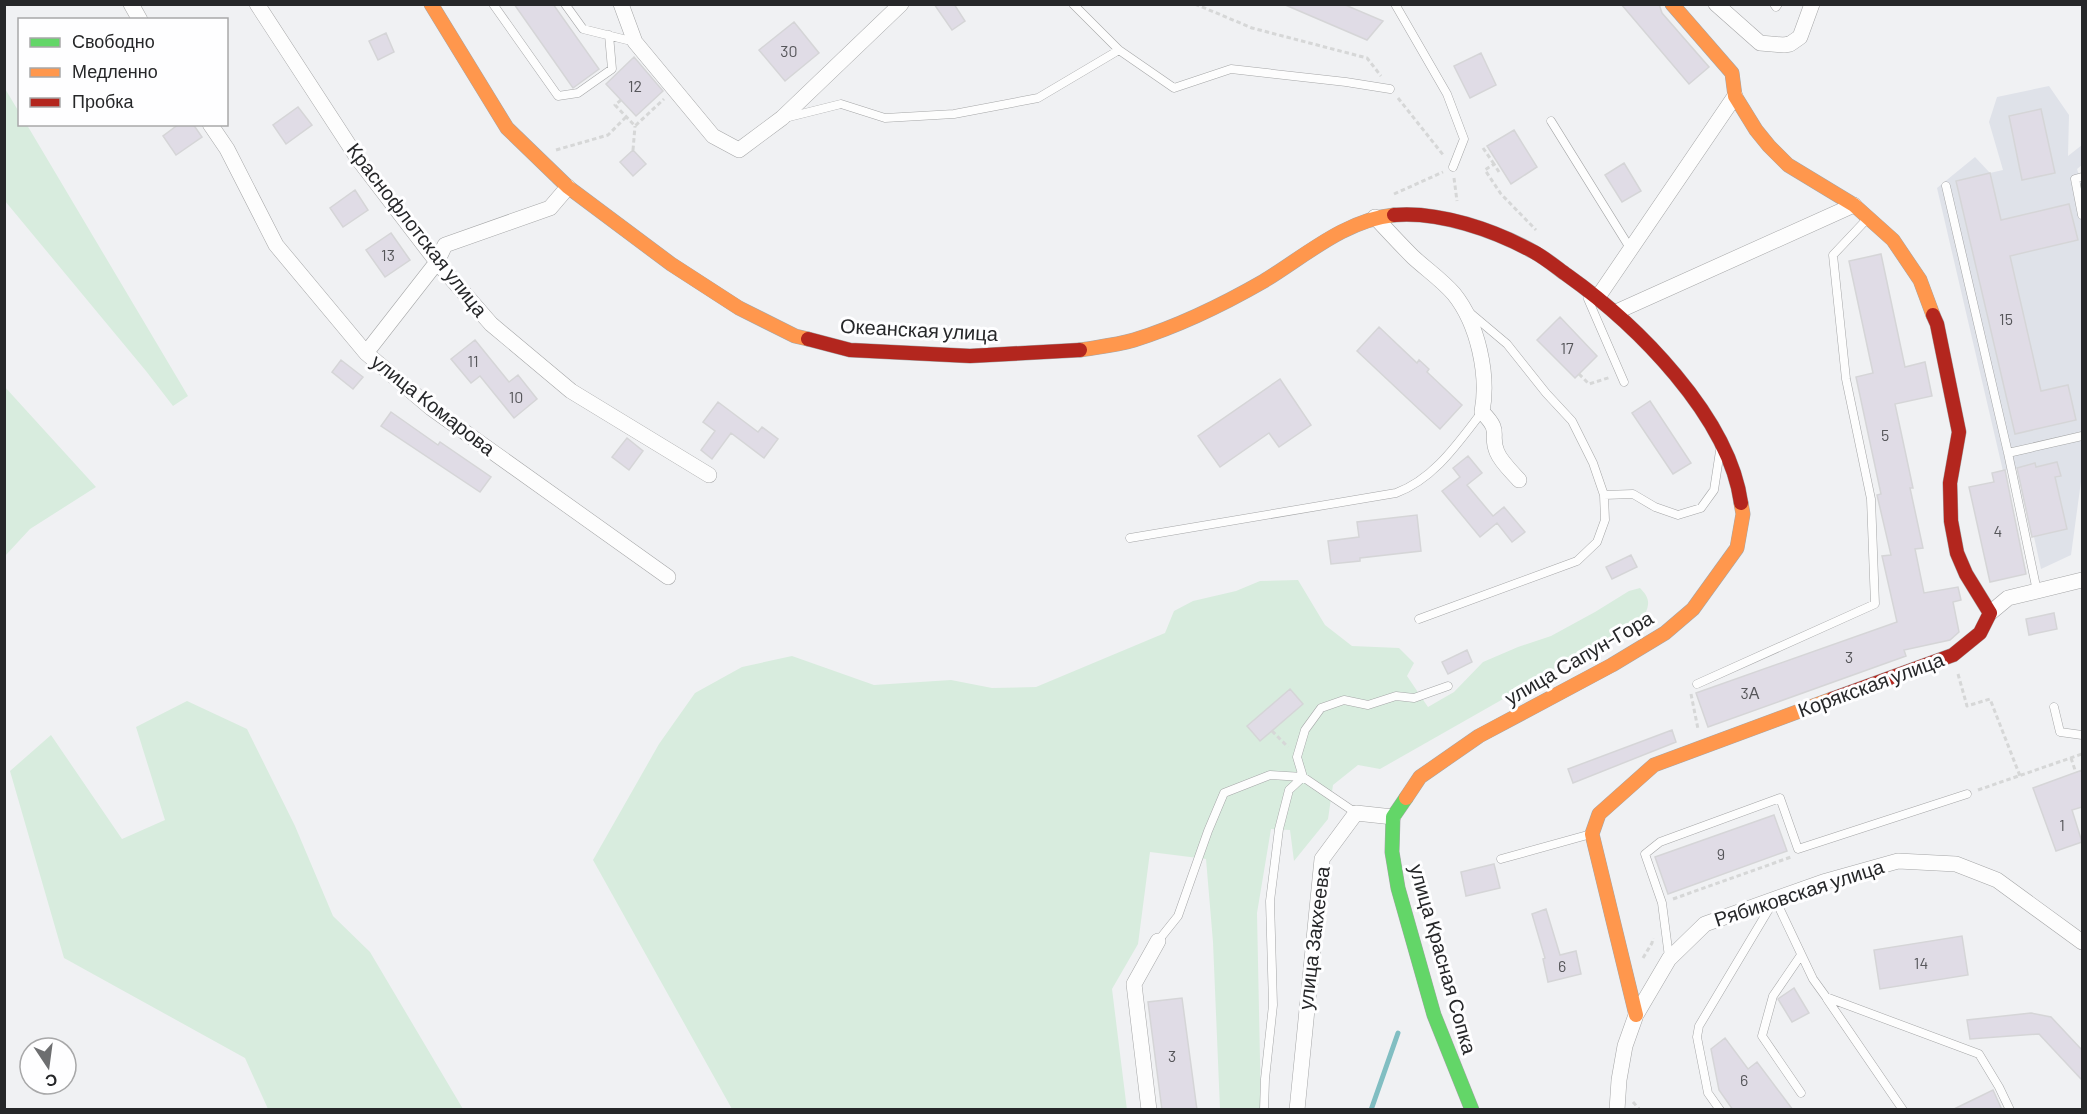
<svg xmlns="http://www.w3.org/2000/svg" width="2087" height="1114" font-family="Barlow,sans-serif">
  <style>
    .built { fill: #dfe2e9 }
    .green { fill: #d8ecde }
    .lines { fill: none; stroke-linecap: round; stroke-linejoin: round }
    .stream { stroke: #81bec2; stroke-width: 5 }
    .building { fill: #e0dce6; stroke: #d5d5d7; stroke-width: 1.5 }
    .lane-casing { stroke: #a5a6a7; stroke-width: 9 }
    .street-casing { stroke: #a5a6a7; stroke-width: 16 }
    .fast-casing { stroke: #a5a6a7; stroke-width: 15 }
    .slow-casing { stroke: #a5a6a7; stroke-width: 15 }
    .jam-casing { stroke: #a5a6a7; stroke-width: 15 }
    .path { stroke: #d6d7d7; stroke-width: 3; stroke-dasharray: 4.5 3; stroke-linecap: butt }
    .lane { stroke: #fdfdfd; stroke-width: 8 }
    .street { stroke: #fdfdfd; stroke-width: 15 }
    .fast { stroke: #63d668; stroke-width: 14 }
    .slow { stroke: #ff974d; stroke-width: 14 }
    .jam { stroke: #b3261e; stroke-width: 14 }
    .labels { text-anchor: middle; stroke-width: 6; stroke-linejoin: round; paint-order: stroke }
    .number-label { font-size: 16px; fill: #56565a }
    .street-label { font-size: 20px; fill: #262729; stroke: #fefeff }
  </style>
  <rect width="100%" height="100%" fill="#f0f1f3"/>
  <path class="built" d="M 2049,86 L 2069,115 L 2068,156 L 2082,145 L 2082,165 L 2077,169 L 2082,185 L 2082,474 L 2071,555 L 2041,569 L 2019,468 L 2003,471 L 1937,188 L 1975,157 L 1990,173 L 2003,170 L 1989,122 L 1997,97 Z"/>
  <path class="green" d="M 4,87 L 19,112 L 20,124 L 27,125 L 188,396 L 173,406 L 146,371 L 5,201 Z
    M 4,386 L 96,487 L 30,529 L 5,556 Z
    M 1298,580 L 1325,625 L 1352,646 L 1399,648 L 1414,663 L 1407,676 L 1428,707 L 1454,692 L 1483,662 L 1518,647 L 1551,636 L 1595,612 L 1629,591 L 1640,588 C 1652,600 1649,606 1642,620 L 1380,769 L 1358,765 L 1333,785 L 1328,819 L 1294,861 L 1290,830 L 1271,829 L 1257,913 L 1261,1109 L 1220,1109 L 1213,942 L 1206,859 L 1150,852 L 1138,944 L 1112,989 L 1127,1110 L 732,1109 L 593,860 L 659,744 L 695,693 L 742,667 L 792,656 L 874,685 L 951,680 L 992,688 L 1036,687 L 1165,633 L 1174,611 L 1193,601 L 1236,591 L 1260,581 Z
    M 187,701 L 247,729 L 295,826 L 333,916 L 370,952 L 463,1109 L 268,1109 L 245,1058 L 64,958 L 10,771 L 51,735 L 122,839 L 165,820 L 136,727 Z"/>
  <g class="lines">
    <path class="stream" d="M 1371,1110 L 1398,1033"/>
  </g>
  <path class="building" d="M 514,4 L 553,4 L 599,69 L 573,88 Z
    M 934,4 L 954,4 L 965,21 L 952,30 Z
    M 1283,4 L 1343,4 L 1383,21 L 1367,40 Z
    M 1621,4 L 1659,4 L 1662,13 L 1709,67 L 1689,84 Z
    M 794,22 L 819,53 L 785,81 L 759,50 Z
    M 386,33 L 394,52 L 378,60 L 369,41 Z
    M 1481,53 L 1496,85 L 1470,98 L 1454,66 Z
    M 634,57 L 663,91 L 636,116 L 606,84 Z
    M 298,107 L 312,125 L 286,144 L 273,125 Z
    M 2041,109 L 2055,173 L 2022,180 L 2009,116 Z
    M 179,124 L 193,124 L 202,137 L 176,155 L 163,136 Z
    M 1514,130 L 1537,167 L 1511,184 L 1487,146 Z
    M 633,150 L 646,164 L 633,176 L 620,162 Z
    M 1624,163 L 1641,191 L 1622,202 L 1605,175 Z
    M 1990,173 L 2001,220 L 2069,204 L 2078,240 L 2010,256 L 2041,391 L 2068,385 L 2076,420 L 2015,434 L 1956,181 Z
    M 355,190 L 368,210 L 343,227 L 330,208 Z
    M 391,233 L 410,260 L 385,277 L 366,250 Z
    M 1881,254 L 1905,367 L 1925,362 L 1932,396 L 1895,404 L 1913,488 L 1910,488 L 1923,548 L 1915,549 L 1924,593 L 1958,587 L 1961,600 L 1953,602 L 1959,632 L 1950,640 L 1904,650 L 1906,656 L 1708,727 L 1696,693 L 1897,622 L 1882,556 L 1891,555 L 1877,495 L 1881,494 L 1856,377 L 1873,373 L 1849,261 Z
    M 1560,317 L 1597,356 L 1575,378 L 1537,340 Z
    M 1379,327 L 1417,363 L 1419,360 L 1429,369 L 1427,372 L 1462,405 L 1440,429 L 1357,351 Z
    M 475,340 L 509,382 L 518,375 L 537,399 L 514,418 L 480,376 L 471,383 L 451,359 Z
    M 341,360 L 363,377 L 353,389 L 332,372 Z
    M 1280,379 L 1311,425 L 1279,447 L 1269,433 L 1220,467 L 1198,436 Z
    M 1650,401 L 1691,463 L 1673,474 L 1632,413 Z
    M 718,402 L 758,432 L 762,427 L 778,439 L 764,458 L 731,433 L 712,459 L 701,450 L 715,431 L 703,422 Z
    M 391,412 L 438,445 L 440,442 L 491,477 L 480,492 L 381,426 Z
    M 627,438 L 643,451 L 629,470 L 612,457 Z
    M 1468,456 L 1482,473 L 1467,485 L 1493,516 L 1504,507 L 1525,532 L 1512,542 L 1497,523 L 1480,537 L 1442,491 L 1460,477 L 1453,468 Z
    M 2057,462 L 2061,476 L 2055,477 L 2067,529 L 2032,537 L 2017,468 L 2035,463 L 2036,467 Z
    M 2005,470 L 2026,574 L 1990,582 L 1969,487 L 1994,482 L 1992,473 Z
    M 1417,515 L 1421,551 L 1360,558 L 1360,561 L 1331,564 L 1328,541 L 1359,537 L 1357,522 Z
    M 1631,555 L 1637,567 L 1612,579 L 1606,567 Z
    M 2054,613 L 2057,629 L 2029,635 L 2026,619 Z
    M 1467,650 L 1472,662 L 1448,674 L 1442,662 Z
    M 1290,689 L 1303,704 L 1260,741 L 1247,726 Z
    M 1672,730 L 1676,742 L 1573,783 L 1568,769 Z
    M 2082,770 L 2082,807 L 2072,810 L 2082,842 L 2056,851 L 2033,788 Z
    M 1774,815 L 1787,851 L 1668,894 L 1655,857 Z
    M 1494,864 L 1500,888 L 1466,896 L 1461,872 Z
    M 1546,909 L 1560,955 L 1576,951 L 1581,974 L 1548,982 L 1543,959 L 1545,958 L 1532,914 Z
    M 1962,936 L 1968,975 L 1880,989 L 1874,950 Z
    M 1794,988 L 1809,1013 L 1792,1022 L 1778,999 Z
    M 1182,998 L 1197,1110 L 1162,1110 L 1148,1002 Z
    M 2031,1013 L 2051,1017 L 2082,1050 L 2082,1080 L 2039,1034 L 1970,1039 L 1967,1020 Z
    M 1725,1038 L 1748,1069 L 1757,1062 L 1793,1110 L 1733,1110 L 1719,1090 L 1711,1049 Z
    M 1993,1090 L 2002,1110 L 1952,1110 Z"/>
  <g class="lines">
    <g class="lane-casing">
      <path id="lane" d="M 493,4 L 558,96 L 578,93 L 612,69 L 609,35
        M 565,4 L 583,29 L 635,42
        M 1073,4 L 1119,50 L 1174,88 L 1231,69 L 1346,82 L 1390,89
        M 1395,4 L 1447,94 L 1464,139 L 1453,167
        M 1774,4 L 1776,7 L 1778,4
        M 789,117 L 841,104 L 885,118 L 954,114 L 1038,98 L 1119,50
        M 1551,121 L 1630,248
        M 2082,177 L 2075,179 L 2082,215
        M 1946,186 L 2008,453 L 2082,436
        M 1588,299 L 1624,382
        M 2008,453 L 2037,591
        M 1604,495 L 1633,494 L 1655,507 L 1678,515 L 1701,508 L 1714,490 L 1720,451
        M 1130,538 L 1396,493 C 1434,479 1458,443 1482,412
        M 1419,619 L 1577,561 L 1597,542 L 1605,520 L 1604,495 L 1593,463 L 1572,421 L 1546,393 L 1507,344 L 1469,312
        M 1697,684 L 1875,604 L 1871,499 L 1846,379 L 1833,255 L 1868,218
        M 2054,707 L 2060,732 L 2082,735
        M 1501,859 L 1591,834
        M 1158,941 L 1178,916 L 1208,831 L 1224,793 L 1270,775 L 1303,777 L 1356,813
        M 1669,957 L 1662,903 L 1645,854 L 1660,842 L 1780,798 L 1798,849 L 1967,794
        M 1827,999 L 1903,1110
        M 1801,1093 L 1762,1036 L 1773,996 L 1801,955
        M 1264,1110 L 1265,1079 L 1273,1005 L 1270,901 L 1279,829 L 1289,790 L 1303,777 L 1297,757 L 1305,730 L 1321,708 L 1344,700 L 1368,705 L 1396,696 L 1414,698 L 1448,686
        M 1720,1110 L 1708,1093 L 1697,1037 L 1699,1026 L 1775,899 L 1813,979 L 1826,997 L 1979,1054 L 1999,1087 L 2010,1110"/>
    </g>
    <g class="street-casing">
      <path id="street" d="M 131,4 L 140,20
        M 257,4 L 358,159 L 437,262 L 491,324 L 571,391 L 709,475
        M 621,4 L 635,42 L 713,136 L 739,150 L 782,118 L 901,4
        M 1716,4 L 1760,43 L 1784,45 L 1790,44 L 1800,37 L 1812,4
        M 210,124 L 227,149 L 276,245 L 366,353 L 431,408 L 668,577
        M 1375,217 C 1387,230 1400,244 1413,257 C 1426,269 1442,280 1454,294 C 1478,324 1489,375 1482,412 C 1503,433 1489,433 1497,452 C 1501,462 1512,472 1519,480
        M 1598,297 L 1735,96
        M 1616,312 L 1854,205
        M 366,353 L 437,262 L 445,245 L 550,208 L 568,187
        M 1990,613 L 2008,598 L 2082,580
        M 1149,1110 L 1134,984 L 1158,941
        M 1297,1110 L 1322,859 L 1356,813 L 1393,817
        M 1617,1110 L 1619,1080 L 1625,1046 L 1636,1015 L 1669,959 L 1705,924 L 1823,882 L 1898,861 L 1956,864 L 1997,880 L 2082,942"/>
    </g>
    <g class="fast-casing">
      <path id="fast" d="M 1406,798 L 1393,817 L 1392,852 L 1398,888 L 1434,1015 L 1472,1110"/>
    </g>
    <g class="slow-casing">
      <path id="slow" d="M 431,4 L 507,128 L 568,187 L 671,264 L 739,308 L 795,336 L 808,339
        M 1672,4 L 1732,73 L 1735,96 L 1756,130 L 1769,146 L 1788,165 L 1854,205 L 1893,240 L 1920,280 L 1933,315
        M 1080,350 C 1098,347 1117,345 1134,340 C 1179,326 1224,304 1264,281 C 1305,256 1345,220 1394,215
        M 1406,798 L 1420,777 L 1479,736 L 1612,665 L 1665,633 L 1693,609 L 1737,548 L 1743,514 L 1741,503
        M 1636,1015 L 1592,834 L 1599,814 L 1654,765 L 1832,699"/>
    </g>
    <g class="jam-casing">
      <path id="jam" d="M 1394,215 C 1439,211 1494,230 1534,252 C 1545,258 1556,267 1567,275 C 1636,324 1729,416 1741,503
        M 808,339 L 850,350 L 970,356 L 1080,350
        M 1832,699 L 1953,655 L 1980,633 L 1990,613 L 1966,574 L 1957,553 L 1951,521 L 1950,483 L 1959,432 L 1937,324 L 1933,315"/>
    </g>
    <path class="path" d="M 1195,4 L 1252,28 L 1367,58 L 1381,76
      M 1398,98 L 1444,156
      M 621,100 L 615,105 L 635,126 L 664,99
      M 1483,148 L 1494,164
      M 556,150 L 608,135 L 626,117
      M 633,150 L 635,126
      M 1499,172 L 1494,164 L 1485,170 L 1501,194 L 1536,230
      M 1454,178 L 1457,201
      M 1394,194 L 1443,172
      M 1579,374 L 1589,384 L 1611,377
      M 1958,674 L 1967,706 L 1990,699 L 2020,776
      M 1691,694 L 1698,729
      M 1272,731 L 1288,747
      M 2071,758 L 2076,773
      M 1978,790 L 2082,754
      M 1673,899 L 1791,857
      M 1643,958 L 1652,943 L 1653,938
      M 1633,1102 L 1640,1110"/>
    <use href="#lane" class="lane"/>
    <use href="#street" class="street"/>
    <use href="#fast" class="fast"/>
    <use href="#slow" class="slow"/>
    <use href="#jam" class="jam"/>
  </g>
  <g class="labels">
    <g class="number-label">
      <text x="789" y="57">30</text>
      <text x="635" y="92">12</text>
      <text x="388" y="261">13</text>
      <text x="2006" y="325">15</text>
      <text x="1567" y="354">17</text>
      <text x="473" y="367">11</text>
      <text x="516" y="403">10</text>
      <text x="1885" y="441">5</text>
      <text x="1998" y="537">4</text>
      <text x="1849" y="663">3</text>
      <text x="1750" y="699">3А</text>
      <text x="2062" y="831">1</text>
      <text x="1721" y="860">9</text>
      <text x="1921" y="969">14</text>
      <text x="1562" y="972">6</text>
      <text x="1172" y="1062">3</text>
      <text x="1744" y="1086">6</text>
    </g>
    <g class="street-label">
      <text transform="translate(417 230) rotate(52)" y="7">Краснофлотская улица</text>
      <text transform="translate(919 330) rotate(3)" y="7">Океанская улица</text>
      <text transform="translate(433 405) rotate(38)" y="7">улица Комарова</text>
      <text transform="translate(1579 658) rotate(-30)" y="7">улица Сапун-Гора</text>
      <text transform="translate(1871 685) rotate(-20)" y="7">Корякская улица</text>
      <text transform="translate(1799 893) rotate(-18)" y="7">Рябиковская улица</text>
      <text transform="translate(1314 938) rotate(-83)" y="7">улица Закхеева</text>
      <text transform="translate(1443 959) rotate(74)" y="7">улица Красная Сопка</text>
    </g>
  </g>
  <rect width="2087" height="1114" fill="none" stroke="#262729" stroke-width="12"/>
  <rect x="18" y="18" width="210" height="108" fill="#fefeff" stroke="#a8a8a9" stroke-width="1.5"/>
  <rect x="30" y="38" width="30" height="9" fill="#63d668" stroke="#a8a8a9" stroke-width="1.5"/>
  <text x="72" y="48" font-size="18" fill="#262729">Свободно</text>
  <rect x="30" y="68" width="30" height="9" fill="#ff974d" stroke="#a8a8a9" stroke-width="1.5"/>
  <text x="72" y="78" font-size="18" fill="#262729">Медленно</text>
  <rect x="30" y="98" width="30" height="9" fill="#b3261e" stroke="#a8a8a9" stroke-width="1.5"/>
  <text x="72" y="108" font-size="18" fill="#262729">Пробка</text>
  <g transform="translate(48 1066) rotate(167)"><circle r="28" fill="#fefeff" stroke="#a8a8a9" stroke-width="1.5"/>
  <path d="M0-4.5L10 22L0 15L-10 22Z" fill="#6d6e70"/>
  <text y="-9" font-size="16" font-weight="bold" text-anchor="middle" fill="#262729">С</text>
  </g>
</svg>
